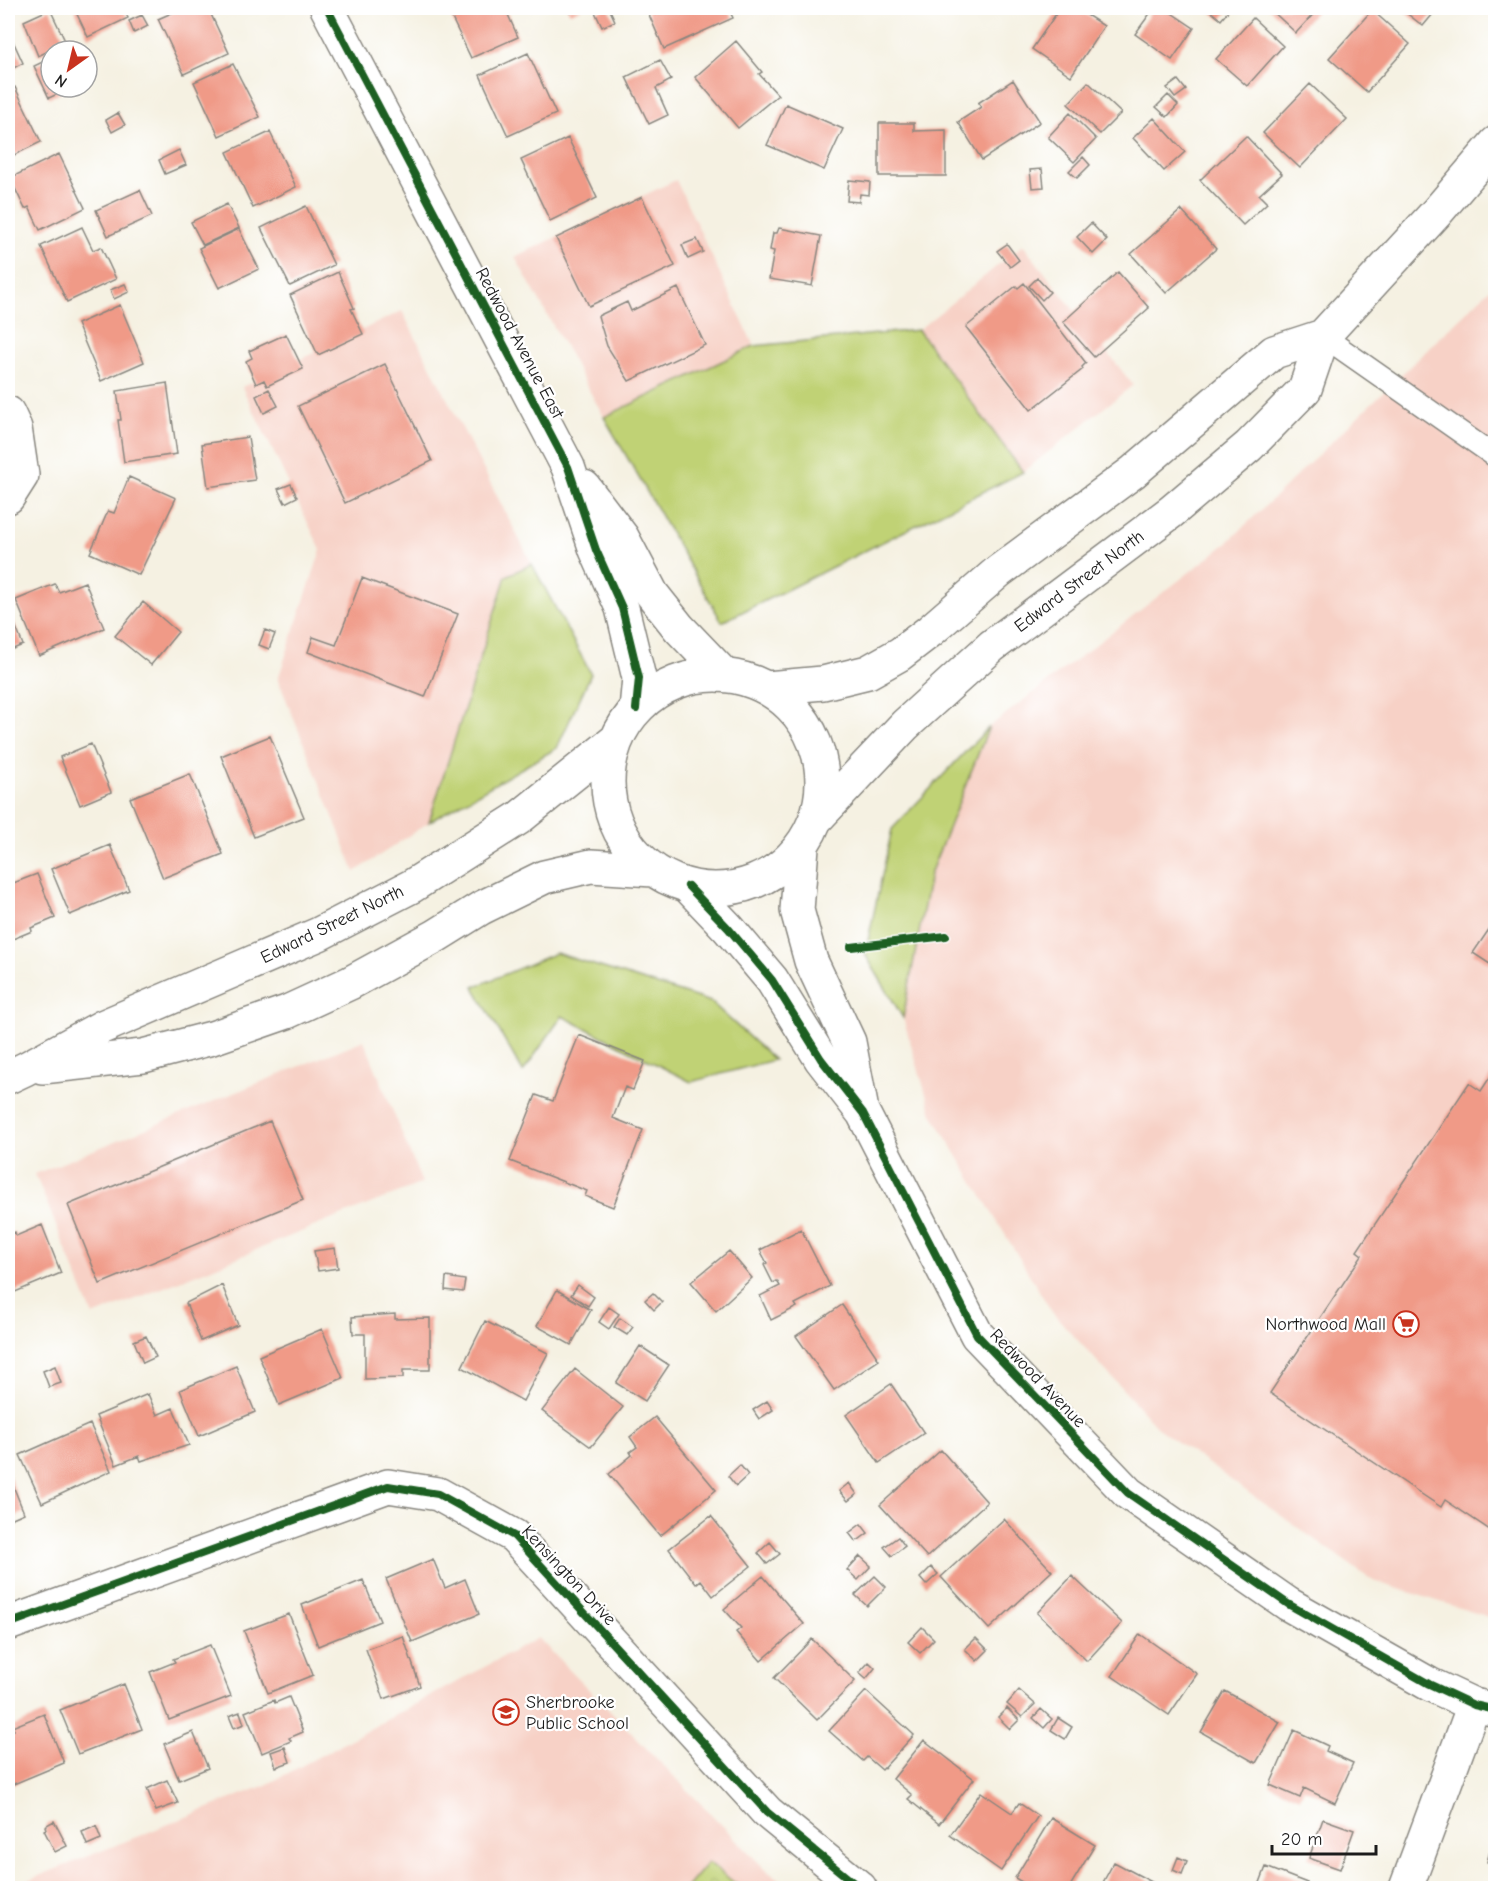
<svg xmlns="http://www.w3.org/2000/svg" width="1503" height="1896" font-family="'Comic Neue',sans-serif">
  <style>
    .built { fill: #f7d1c6 }
    .green { fill: #c0d274; stroke: #6e7748; stroke-width: 1.5 }
    .park { fill: url(#park-crowns); stroke: #6e7748; stroke-width: 1.5 }
    .building { fill: #f09a87 }
    .lines { fill: none; stroke-linecap: round; stroke-linejoin: round }
    .lane-casing { stroke: #88867f; stroke-width: 24 }
    .street-casing { stroke: #88867f; stroke-width: 36 }
    .secondary-casing { stroke: #88867f; stroke-width: 36 }
    .path { stroke: #88867f; stroke-width: 4; stroke-dasharray: 1.5 4.5; stroke-linecap: butt }
    .lane { stroke: #fff; stroke-width: 21 }
    .street { stroke: #fff; stroke-width: 33 }
    .secondary { stroke: #fff; stroke-width: 33 }
    .cycleway-casing { stroke: #fff; stroke-width: 11 }
    .cycleway { stroke: #1b5e20; stroke-width: 8 }
    .labels { text-anchor: middle; stroke-width: 4.5; stroke-linejoin: round; paint-order: stroke }
    .street-label { font-size: 18px; fill: #1c1c1c; stroke: #fff }
    .poi-label { font-size: 18px; fill: #1c1c1c; stroke: #fff; text-anchor: end }
  </style>
  <defs>
    <pattern id="park-crowns" width="20" height="18" patternUnits="userSpaceOnUse" patternTransform="scale(1.5)"><rect width="20" height="18" fill="#c0d274"/><path d="M2 6a3 3 0 1 1 6 0M12 15a3 3 0 1 1 6 0" fill="none" stroke="#a4b464"/></pattern>
  </defs>
  <rect width="100%" height="100%" fill="#fff"/>
  <filter id="ink" filterUnits="userSpaceOnUse"><feTurbulence type="fractalNoise" baseFrequency=".0167" numOctaves="2"/><feDisplacementMap in="SourceGraphic" scale="12" xChannelSelector="R" yChannelSelector="G"/><feConvolveMatrix kernelMatrix="1 2 1 2 8 2 1 2 1" color-interpolation-filters="sRGB"/></filter>
  <filter id="wash" filterUnits="userSpaceOnUse"><feTurbulence type="fractalNoise" baseFrequency=".008" numOctaves="4" result="noise"/><feDisplacementMap in="SourceGraphic" scale="24" xChannelSelector="R" yChannelSelector="G"/><feGaussianBlur stdDeviation="1.35" result="paint"/><feColorMatrix in="noise" values="0 0 0 0 0 0 0 0 0 0 0 0 0 0 0 0 0 1.4 0 .05"/><feComposite in="paint" operator="in"/></filter>
  <g filter="url(#wash)">
    <rect width="100%" height="100%" fill="#f5f1e2"/>
    <path class="built" d="M 676,180 L 754,346 L 604,417 L 515,257 Z
      M 1023,245 L 1133,385 L 1023,472 L 918,330 Z
      M 1495,284 L 1495,1619 L 1373,1581 L 1159,1429 L 1052,1312 L 932,1114 L 903,1018 L 930,874 L 989,727 L 1226,544 Z
      M 402,311 L 532,564 L 506,576 L 429,822 L 355,872 L 278,679 L 321,550 L 242,387 Z
      M 364,1040 L 422,1183 L 93,1316 L 35,1174 Z
      M 538,1638 L 767,1871 L 792,1888 L 9,1888 L 266,1785 Z"/>
    <path class="green" d="M 918,330 L 1023,472 L 722,622 L 604,417 L 754,346 Z
      M 532,564 L 591,674 L 557,748 L 429,822 L 506,576 Z
      M 989,727 L 930,874 L 903,1018 L 865,954 L 892,829 Z
      M 556,953 L 711,1002 L 774,1060 L 691,1082 L 562,1016 L 523,1072 L 474,987 Z"/>
    <path class="park" d="M 708,1862 L 741,1888 L 686,1888 Z"/>
    <g id="blocks">
      <path class="building" d="M 74,8 L 123,8 L 128,18 L 88,37 Z
        M 183,8 L 208,8 L 229,53 L 184,74 L 158,19 Z
        M 447,8 L 505,8 L 518,37 L 471,58 Z
        M 567,8 L 582,8 L 570,13 Z
        M 605,8 L 609,8 L 615,21 L 602,27 L 595,12 Z
        M 646,8 L 728,8 L 733,18 L 664,49 Z
        M 1060,8 L 1076,8 L 1104,26 L 1071,76 L 1032,49 Z
        M 1154,8 L 1164,8 L 1194,28 L 1172,60 L 1135,34 Z
        M 1210,8 L 1226,8 L 1229,10 L 1221,20 L 1208,9 Z
        M 1269,8 L 1319,8 L 1296,33 Z
        M 1400,8 L 1438,8 L 1423,26 Z
        M 50,9 L 66,43 L 38,56 L 24,21 Z
        M 1372,10 L 1410,44 L 1367,92 L 1329,58 Z
        M 142,15 L 148,26 L 134,33 L 129,21 Z
        M 1253,18 L 1283,46 L 1247,86 L 1216,59 Z
        M 8,30 L 23,63 L 8,71 Z
        M 736,41 L 762,72 L 759,74 L 778,95 L 738,128 L 695,77 Z
        M 528,53 L 556,114 L 508,136 L 480,75 Z
        M 51,58 L 51,87 L 72,87 L 49,98 L 34,66 Z
        M 660,60 L 671,80 L 656,88 L 668,115 L 649,124 L 626,77 Z
        M 233,64 L 260,117 L 219,136 L 194,82 Z
        M 1013,80 L 1040,122 L 982,160 L 958,122 L 981,107 L 978,103 Z
        M 1178,80 L 1186,90 L 1175,98 L 1167,88 Z
        M 1088,82 L 1121,113 L 1100,134 L 1068,104 Z
        M 1310,84 L 1347,119 L 1300,168 L 1263,133 Z
        M 15,87 L 41,142 L 8,158 L 8,90 Z
        M 1168,95 L 1178,105 L 1167,117 L 1156,107 Z
        M 786,104 L 843,129 L 824,170 L 767,145 Z
        M 118,113 L 125,125 L 112,132 L 106,120 Z
        M 1070,113 L 1096,139 L 1074,162 L 1048,137 Z
        M 1154,118 L 1185,152 L 1164,171 L 1133,138 Z
        M 879,123 L 914,123 L 914,131 L 946,130 L 946,176 L 879,176 Z
        M 270,132 L 296,187 L 253,208 L 227,152 Z
        M 1246,136 L 1282,174 L 1259,195 L 1267,203 L 1243,225 L 1200,180 Z
        M 568,138 L 597,198 L 550,221 L 521,160 Z
        M 179,150 L 186,165 L 165,174 L 159,160 Z
        M 59,154 L 85,208 L 40,230 L 29,207 L 25,209 L 10,178 Z
        M 1083,157 L 1090,165 L 1077,178 L 1069,171 Z
        M 1042,169 L 1044,187 L 1032,188 L 1030,170 Z
        M 849,180 L 870,182 L 869,195 L 860,194 L 859,202 L 847,201 Z
        M 140,190 L 152,216 L 108,236 L 96,210 Z
        M 642,197 L 675,266 L 589,306 L 556,238 Z
        M 227,204 L 239,228 L 203,245 L 191,222 Z
        M 306,206 L 334,265 L 290,286 L 261,228 Z
        M 1181,210 L 1216,249 L 1166,293 L 1131,254 Z
        M 1091,223 L 1107,240 L 1093,254 L 1077,237 Z
        M 82,227 L 93,250 L 101,247 L 116,279 L 67,302 L 41,246 Z
        M 779,228 L 821,236 L 812,286 L 769,279 L 774,251 L 770,250 L 773,233 L 777,233 Z
        M 239,229 L 259,269 L 219,288 L 199,248 Z
        M 697,239 L 703,252 L 688,259 L 682,245 Z
        M 1007,244 L 1019,260 L 1010,267 L 997,251 Z
        M 338,272 L 354,308 L 351,309 L 363,334 L 318,355 L 290,295 Z
        M 1118,272 L 1149,308 L 1094,357 L 1063,322 Z
        M 1037,278 L 1050,292 L 1042,300 L 1029,286 Z
        M 1024,283 L 1086,363 L 1082,367 L 1083,369 L 1031,410 L 966,327 L 1016,286 L 1018,288 Z
        M 125,284 L 129,292 L 114,299 L 110,290 Z
        M 678,288 L 705,345 L 629,381 L 607,346 L 598,316 L 627,302 L 631,311 Z
        M 120,305 L 144,362 L 101,381 L 77,324 Z
        M 286,334 L 303,369 L 267,386 L 264,380 L 256,384 L 246,361 L 252,358 L 249,351 Z
        M 385,364 L 432,461 L 345,503 L 298,406 Z
        M 167,383 L 177,454 L 124,462 L 118,420 L 121,420 L 117,391 Z
        M 269,389 L 278,406 L 264,413 L 256,396 Z
        M 248,437 L 255,480 L 208,487 L 202,444 Z
        M 129,477 L 176,498 L 139,575 L 90,553 L 108,511 L 114,513 Z
        M 291,484 L 297,497 L 285,503 L 278,489 Z
        M 362,578 L 458,614 L 425,697 L 308,652 L 313,637 L 336,645 Z
        M 85,582 L 104,628 L 39,656 L 16,600 L 55,584 L 59,592 Z
        M 143,602 L 178,632 L 151,665 L 115,636 Z
        M 8,607 L 23,645 L 8,651 Z
        M 265,630 L 275,634 L 269,649 L 259,645 Z
        M 270,736 L 304,817 L 254,837 L 221,756 Z
        M 91,744 L 111,792 L 80,805 L 60,757 Z
        M 190,774 L 223,854 L 163,878 L 130,798 Z
        M 110,845 L 129,890 L 70,915 L 51,869 Z
        M 37,874 L 55,918 L 31,928 L 32,931 L 8,941 L 8,885 Z
        M 1496,919 L 1496,968 L 1473,953 Z
        M 579,1035 L 645,1061 L 633,1090 L 625,1087 L 613,1118 L 643,1130 L 613,1207 L 585,1196 L 587,1191 L 510,1161 L 536,1095 L 553,1101 Z
        M 1496,1068 L 1496,1534 L 1445,1500 L 1441,1507 L 1270,1393 L 1362,1255 L 1357,1251 L 1469,1083 L 1481,1091 Z
        M 270,1121 L 303,1200 L 100,1284 L 68,1205 Z
        M 42,1225 L 61,1273 L 8,1295 L 8,1235 L 15,1232 L 16,1236 Z
        M 801,1229 L 830,1286 L 795,1304 L 797,1307 L 771,1320 L 760,1296 L 780,1286 L 777,1281 L 773,1283 L 764,1265 L 767,1263 L 760,1250 Z
        M 335,1248 L 338,1268 L 318,1271 L 314,1251 Z
        M 729,1251 L 752,1278 L 716,1311 L 691,1282 Z
        M 446,1277 L 465,1280 L 463,1292 L 445,1290 Z
        M 222,1285 L 238,1325 L 201,1341 L 186,1303 Z
        M 578,1285 L 594,1297 L 588,1306 L 571,1295 Z
        M 557,1290 L 591,1310 L 571,1345 L 537,1326 Z
        M 653,1293 L 662,1302 L 654,1310 L 645,1300 Z
        M 842,1305 L 879,1360 L 834,1390 L 796,1336 Z
        M 609,1307 L 619,1314 L 609,1329 L 599,1322 Z
        M 395,1314 L 395,1319 L 430,1318 L 430,1370 L 403,1370 L 403,1378 L 365,1379 L 365,1334 L 353,1334 L 352,1317 Z
        M 620,1318 L 633,1327 L 627,1335 L 614,1327 Z
        M 485,1321 L 548,1353 L 523,1401 L 462,1367 Z
        M 322,1329 L 343,1378 L 279,1405 L 259,1356 Z
        M 146,1336 L 156,1357 L 143,1363 L 134,1341 Z
        M 640,1346 L 669,1365 L 645,1401 L 616,1383 Z
        M 55,1366 L 61,1383 L 49,1387 L 43,1371 Z
        M 236,1366 L 255,1412 L 199,1436 L 180,1390 Z
        M 575,1369 L 623,1407 L 591,1447 L 542,1411 Z
        M 891,1384 L 924,1433 L 879,1463 L 846,1415 Z
        M 148,1394 L 157,1415 L 173,1408 L 189,1445 L 141,1461 L 139,1456 L 116,1465 L 96,1416 Z
        M 767,1401 L 773,1410 L 759,1419 L 753,1410 Z
        M 655,1417 L 716,1490 L 660,1536 L 609,1474 L 632,1455 L 630,1452 L 637,1447 L 630,1437 Z
        M 90,1424 L 111,1471 L 42,1503 L 20,1455 Z
        M 941,1450 L 987,1502 L 927,1557 L 880,1505 Z
        M 740,1465 L 748,1475 L 736,1486 L 728,1476 Z
        M 8,1473 L 24,1513 L 8,1520 Z
        M 849,1483 L 857,1494 L 848,1501 L 839,1491 Z
        M 711,1516 L 751,1566 L 713,1596 L 701,1580 L 696,1584 L 669,1549 Z
        M 1004,1519 L 1052,1571 L 989,1629 L 941,1577 Z
        M 861,1524 L 868,1533 L 856,1542 L 849,1533 Z
        M 898,1537 L 905,1546 L 892,1556 L 884,1547 Z
        M 770,1542 L 780,1554 L 767,1564 L 758,1553 Z
        M 860,1556 L 871,1566 L 858,1580 L 847,1570 Z
        M 433,1559 L 445,1588 L 465,1579 L 479,1614 L 412,1642 L 386,1579 Z
        M 931,1567 L 938,1574 L 926,1585 L 920,1578 Z
        M 763,1576 L 804,1624 L 761,1661 L 736,1632 L 741,1628 L 724,1609 Z
        M 875,1576 L 886,1587 L 867,1606 L 855,1595 Z
        M 1072,1576 L 1122,1623 L 1087,1661 L 1037,1613 Z
        M 363,1580 L 380,1621 L 318,1646 L 302,1605 Z
        M 289,1614 L 313,1675 L 268,1693 L 244,1631 Z
        M 922,1627 L 934,1639 L 920,1653 L 908,1642 Z
        M 1140,1634 L 1197,1674 L 1169,1715 L 1112,1676 Z
        M 403,1636 L 420,1686 L 384,1699 L 366,1649 Z
        M 976,1638 L 988,1650 L 977,1661 L 965,1649 Z
        M 812,1639 L 855,1681 L 817,1720 L 774,1678 Z
        M 210,1645 L 231,1696 L 169,1720 L 150,1672 L 175,1662 L 173,1659 Z
        M 869,1662 L 875,1668 L 866,1679 L 859,1673 Z
        M 124,1684 L 142,1729 L 78,1754 L 60,1710 Z
        M 1019,1690 L 1035,1704 L 1022,1717 L 1007,1704 Z
        M 866,1691 L 914,1735 L 882,1770 L 867,1757 L 863,1761 L 829,1731 Z
        M 1225,1691 L 1280,1722 L 1256,1763 L 1201,1732 Z
        M 289,1697 L 303,1732 L 289,1738 L 291,1741 L 262,1753 L 245,1712 L 274,1700 L 275,1703 Z
        M 1007,1708 L 1019,1720 L 1010,1729 L 998,1717 Z
        M 1041,1709 L 1052,1719 L 1044,1728 L 1033,1718 Z
        M 240,1712 L 244,1724 L 234,1728 L 229,1716 Z
        M 44,1714 L 64,1763 L 9,1786 L 8,1782 L 8,1733 L 14,1730 L 12,1727 Z
        M 1058,1718 L 1072,1727 L 1065,1739 L 1051,1730 Z
        M 1294,1730 L 1328,1746 L 1326,1751 L 1353,1763 L 1335,1803 L 1304,1788 L 1300,1798 L 1270,1785 Z
        M 193,1732 L 208,1768 L 179,1780 L 164,1744 Z
        M 924,1740 L 974,1779 L 939,1824 L 908,1799 L 912,1795 L 893,1779 Z
        M 285,1747 L 290,1762 L 276,1767 L 271,1752 Z
        M 167,1780 L 178,1803 L 156,1811 L 147,1789 Z
        M 981,1792 L 1012,1813 L 1019,1803 L 1038,1816 L 1001,1871 L 950,1835 Z
        M 1051,1818 L 1095,1845 L 1069,1888 L 1032,1888 L 1015,1878 Z
        M 1323,1819 L 1354,1830 L 1340,1869 L 1309,1858 Z
        M 54,1821 L 67,1846 L 55,1852 L 44,1830 L 46,1829 L 45,1826 Z
        M 96,1826 L 101,1839 L 87,1845 L 82,1832 Z
        M 1496,1829 L 1496,1864 L 1487,1862 Z
        M 1178,1857 L 1187,1861 L 1182,1874 L 1173,1870 Z
        M 1114,1862 L 1163,1888 L 1100,1888 Z
        M 1266,1867 L 1307,1883 L 1305,1888 L 1258,1888 Z"/>
    </g>
  </g>
  <g filter="url(#ink)">
    <use href="#blocks" fill-opacity="0" stroke="#88867f" stroke-width="1.5"/>
    <g class="lines">
      <g class="lane-casing">
        <path id="lane" d="M 1323,336 L 1496,457"/>
      </g>
      <g class="street-casing">
        <path id="street" d="M 8,413 L 15,428 L 22,475 L 8,497
          M 8,1624 L 388,1486 L 438,1494 L 514,1536 L 767,1812 L 860,1888
          M 1406,1888 L 1474,1705"/>
      </g>
      <g class="secondary-casing">
        <path id="secondary" d="M 327,8 L 568,467 L 596,550 L 622,608 L 639,678 L 636,709
          M 584,487 L 622,537 L 652,594 L 679,628 L 724,675
          M608 782a107 107 0 1 1 214 0a107 107 0 1 1-214 0Z
          M 767,688 L 823,683 L 868,672 L 900,654 L 930,631 L 999,571 L 1133,472 L 1274,352 L 1323,336
          M 817,818 L 905,725 L 992,646 L 1171,512 L 1249,446 L 1305,389 L 1323,336 L 1437,212 L 1496,143
          M 802,847 L 797,910 L 811,961 L 849,1042 L 861,1105
          M 688,886 L 728,928 L 772,980 L 821,1059 L 863,1113 L 977,1335 L 1128,1493 L 1288,1604 L 1429,1684 L 1474,1705 L 1496,1710
          M 42,1067 L 143,1056 L 212,1038 L 287,1012 L 350,983 L 436,936 L 481,908 L 544,877 L 591,866 L 653,870
          M 8,1077 L 25,1069 L 102,1027 L 319,934 L 412,886 L 519,818 L 616,740"/>
      </g>
      <path class="path" d="M 851,947 L 946,936"/>
      <use href="#lane" class="lane"/>
      <use href="#street" class="street"/>
      <use href="#secondary" class="secondary"/>
      <g class="cycleway-casing">
        <path id="cycleway" d="M 327,8 L 568,467 L 596,550 L 622,608 L 639,678 L 636,709
          M 688,886 L 728,928 L 772,980 L 821,1059 L 863,1113 L 977,1335 L 1128,1493 L 1288,1604 L 1429,1684 L 1474,1705 L 1496,1710
          M 851,947 L 946,936
          M 8,1624 L 388,1486 L 438,1494 L 514,1536 L 767,1812 L 860,1888"/>
      </g>
      <use href="#cycleway" class="cycleway"/>
    </g>
  </g>
  <defs>
    <g id="supermarket-ring" transform="scale(1.35)"><circle r="9.5" fill="#fff" stroke="#c8321e" stroke-width="1.5"/><path d="M-6-5.5h2.5l.6 2H6L4.5 2H-2.5L-4.4-4H-6ZM-1.5 3.2a1.3 1.3 0 1 0 .1 0ZM3 3.2a1.3 1.3 0 1 0 .1 0Z" fill="#c8321e"/></g>
    <g id="school-ring" transform="scale(1.35)"><circle r="9.5" fill="#fff" stroke="#c8321e" stroke-width="1.5"/><path d="M0-5L7-2L0 1L-7-2ZM-4 1L0 2.5L4 1V4Q0 6-4 4Z" fill="#c8321e"/></g>
  </defs>
  <g fill-rule="evenodd">
    <use href="#supermarket-ring" x="1406" y="1324"/>
    <use href="#school-ring" x="506" y="1712"/>
  </g>
  <g class="labels">
    <g class="street-label">
      <text transform="translate(520 343) rotate(62)" y="6">Redwood Avenue East</text>
      <text transform="translate(1079 581) rotate(-37)" y="6">Edward Street North</text>
      <text transform="translate(332 924) rotate(-26)" y="6">Edward Street North</text>
      <text transform="translate(1038 1378) rotate(46)" y="6">Redwood Avenue</text>
      <text transform="translate(569 1575) rotate(47)" y="6">Kensington Drive</text>
    </g>
    <g class="poi-label">
      <text x="1386" y="1330">Northwood Mall</text>
      <text x="526" y="1708" text-anchor="start">Sherbrooke<tspan x="526" dy="21">Public School</tspan></text>
    </g>
  </g>
  <rect width="1503" height="1896" fill="none" stroke="#fff" stroke-width="30"/>
  <g transform="translate(69 69) rotate(214)"><circle r="28" fill="#ffffff" stroke="#a4a4a4" stroke-width="1.5"/>
  <path d="M0-4.5L10 22L0 15L-10 22Z" fill="#c8321e"/>
  <text y="-9" font-size="16" font-weight="bold" text-anchor="middle" fill="#1c1c1c">N</text>
  </g>
  <path d="M1272 1845v9h104v-9" fill="none" stroke="#1c1c1c" stroke-width="3"/>
  <text x="1281" y="1845" font-size="18" fill="#1c1c1c" stroke="#ffffff" stroke-width="4.5" paint-order="stroke">20 m</text>
</svg>
